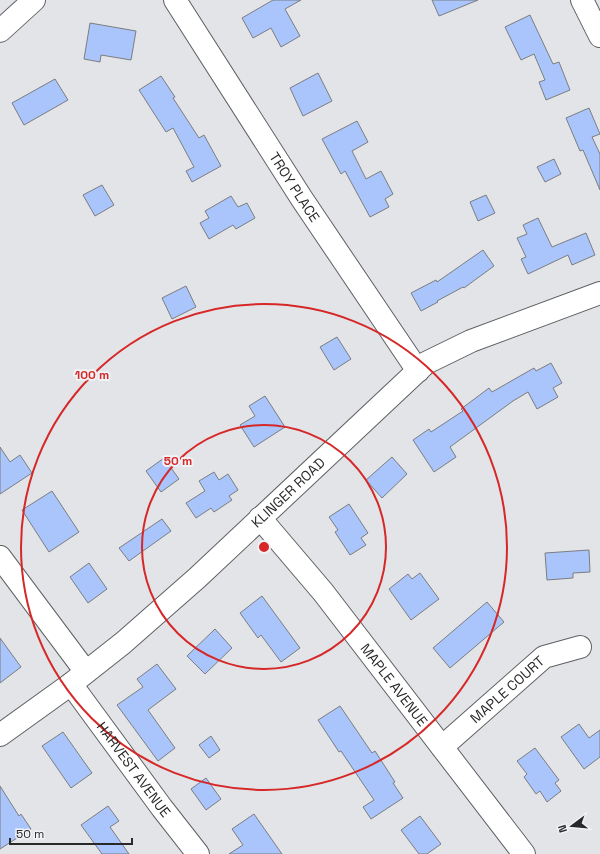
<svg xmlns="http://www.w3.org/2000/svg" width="600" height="854" font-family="'Space Grotesk',sans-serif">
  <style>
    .building { fill: #a9c5fc; stroke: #7b7d7f }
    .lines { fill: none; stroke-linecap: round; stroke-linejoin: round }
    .minor-casing { stroke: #5e6062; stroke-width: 24 }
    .minor { stroke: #fff; stroke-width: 22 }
    .ring { fill: none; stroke: #d62828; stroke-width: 2 }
    .labels { text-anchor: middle; stroke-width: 4; stroke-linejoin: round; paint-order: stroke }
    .street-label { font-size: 14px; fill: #282829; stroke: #f0f2f5 }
    .centre { fill: #d62828; stroke: #f0f2f5; stroke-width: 2 }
    .ring-label { font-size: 12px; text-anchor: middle; font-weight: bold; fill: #d62828; stroke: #f0f2f5; stroke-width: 4; stroke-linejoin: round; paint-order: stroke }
  </style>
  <rect width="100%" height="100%" fill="#e3e4e7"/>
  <path class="building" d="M 273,0 L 301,0 L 285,9 L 300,36 L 281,47 L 271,28 L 253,38 L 242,18 Z
    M 432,0 L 478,0 L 439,16 Z
    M 530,15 L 553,64 L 559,62 L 570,90 L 546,100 L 539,82 L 545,80 L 534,54 L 521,60 L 505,27 Z
    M 90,23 L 136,31 L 131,60 L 101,55 L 100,62 L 84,59 Z
    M 318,73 L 332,101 L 303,116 L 290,88 Z
    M 161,76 L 175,97 L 173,98 L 199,138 L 204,135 L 221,166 L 192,182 L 186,171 L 194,167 L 173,128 L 166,132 L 139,90 Z
    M 55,79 L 68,100 L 24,125 L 12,103 Z
    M 589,108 L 600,134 L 592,137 L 600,154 L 600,190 L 583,150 L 580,151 L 566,118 Z
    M 357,121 L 368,142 L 352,151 L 366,179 L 381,171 L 393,194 L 385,199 L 389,207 L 370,217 L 345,171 L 341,174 L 322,139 Z
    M 554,159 L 561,174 L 545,182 L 537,167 Z
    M 102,185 L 114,205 L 95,216 L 83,195 Z
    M 486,195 L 495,213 L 478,221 L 470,202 Z
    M 231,196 L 238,207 L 247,203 L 255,218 L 236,229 L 233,225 L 209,239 L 200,223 L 209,218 L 205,211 Z
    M 538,218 L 552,247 L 586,233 L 595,255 L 572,265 L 568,255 L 528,274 L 521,259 L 526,257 L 517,238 L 527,234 L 523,225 Z
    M 483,250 L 494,266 L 464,288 L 463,287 L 437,301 L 438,302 L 421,311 L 411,293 L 436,280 L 437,282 Z
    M 186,286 L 196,307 L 172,319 L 162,298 Z
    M 337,337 L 351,359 L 334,370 L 320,347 Z
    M 551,363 L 562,383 L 553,388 L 558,397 L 537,409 L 528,392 L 513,401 L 450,447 L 456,457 L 434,472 L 413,440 L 429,429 L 431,432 L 463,411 L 461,409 L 489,388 L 492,392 L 534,368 L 536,371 Z
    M 265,396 L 285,427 L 254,447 L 240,425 L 255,416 L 249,406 Z
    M 0,447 L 10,462 L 20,455 L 32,473 L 0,494 Z
    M 392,457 L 407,474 L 382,498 L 366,480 Z
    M 164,458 L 179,479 L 161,492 L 146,471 Z
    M 214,472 L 219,480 L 228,474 L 238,490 L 229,496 L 232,500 L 214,512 L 211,508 L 196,518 L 186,503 L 205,491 L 199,481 Z
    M 52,491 L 79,532 L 49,552 L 22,510 Z
    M 349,504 L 368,533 L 361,538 L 366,545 L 350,555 L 335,532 L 338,530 L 329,517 Z
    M 162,519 L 171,531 L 129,561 L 119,548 Z
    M 589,550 L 590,572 L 573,573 L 573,578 L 547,580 L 545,553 Z
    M 89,563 L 107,589 L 88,603 L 70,577 Z
    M 420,573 L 439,599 L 411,620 L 389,589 L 408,574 L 412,579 Z
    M 262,596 L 300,648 L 281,662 L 261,635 L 258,638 L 240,613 Z
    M 487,602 L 504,622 L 450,668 L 433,648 Z
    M 215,629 L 232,648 L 205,674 L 187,656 Z
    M 0,638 L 21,667 L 0,683 Z
    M 157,664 L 176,689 L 148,710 L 175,748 L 158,761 L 117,705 L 143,687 L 137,679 Z
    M 340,706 L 372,753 L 375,751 L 395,782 L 393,783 L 403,798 L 371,819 L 363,807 L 374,800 L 341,751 L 339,752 L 318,720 Z
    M 579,724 L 589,738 L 600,730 L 600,757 L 584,769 L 561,737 Z
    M 63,732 L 92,773 L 71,788 L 42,746 Z
    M 211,736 L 220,750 L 209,758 L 199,745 Z
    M 535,748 L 559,780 L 555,783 L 561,791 L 547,802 L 540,791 L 536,794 L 524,777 L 527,774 L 517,761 Z
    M 206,778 L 221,799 L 206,810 L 191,789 Z
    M 0,786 L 19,816 L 21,814 L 31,829 L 0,849 Z
    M 108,806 L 119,821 L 110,827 L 129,854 L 102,854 L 81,825 Z
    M 254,814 L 282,854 L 229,854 L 243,845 L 232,829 Z
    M 420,816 L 441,844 L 427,854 L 419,854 L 401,830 Z"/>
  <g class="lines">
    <g class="minor-casing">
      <g id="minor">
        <path id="s1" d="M 175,0 L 302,199 L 418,371"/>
        <path d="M 582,0 L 600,36"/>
        <path d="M 0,31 L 34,0"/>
        <path id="s2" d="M 260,518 L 323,592 L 524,854"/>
        <path d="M 0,557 L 86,672"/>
        <path id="s3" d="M 71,684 L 162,808 L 198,854"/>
        <path id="s4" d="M 0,735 L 71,684 L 123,643 L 197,578 L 426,363 L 471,341 L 600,293"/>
        <path id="s5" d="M 442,747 L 544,657 L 580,647"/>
      </g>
    </g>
    <use href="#minor" class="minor"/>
  </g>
  <g class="ring">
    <circle cx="264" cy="547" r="122"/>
    <circle cx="264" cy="547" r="243"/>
  </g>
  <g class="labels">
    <g class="street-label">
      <text dy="5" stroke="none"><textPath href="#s1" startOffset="222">TROY PLACE</textPath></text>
      <text dy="5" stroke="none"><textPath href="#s4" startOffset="377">KLINGER ROAD</textPath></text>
      <text dy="5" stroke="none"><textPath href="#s2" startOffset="214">MAPLE AVENUE</textPath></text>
      <text dy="5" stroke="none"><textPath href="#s5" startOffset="87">MAPLE COURT</textPath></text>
      <text dy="5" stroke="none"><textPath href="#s3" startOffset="106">HARVEST AVENUE</textPath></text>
    </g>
  </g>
  <circle cx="264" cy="547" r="6" class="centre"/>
  <g class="ring-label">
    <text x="92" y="379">100 m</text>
    <text x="178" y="465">50 m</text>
  </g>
  <g transform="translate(572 826) rotate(254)" stroke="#f0f2f5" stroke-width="3" paint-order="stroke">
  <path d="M0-3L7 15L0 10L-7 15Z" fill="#282829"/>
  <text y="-6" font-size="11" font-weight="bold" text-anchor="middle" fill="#282829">N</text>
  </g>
  <path d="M10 838v6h122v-6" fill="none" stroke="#282829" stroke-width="2"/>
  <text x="16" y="838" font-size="12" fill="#282829" stroke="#f0f2f5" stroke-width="3" paint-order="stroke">50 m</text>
</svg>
